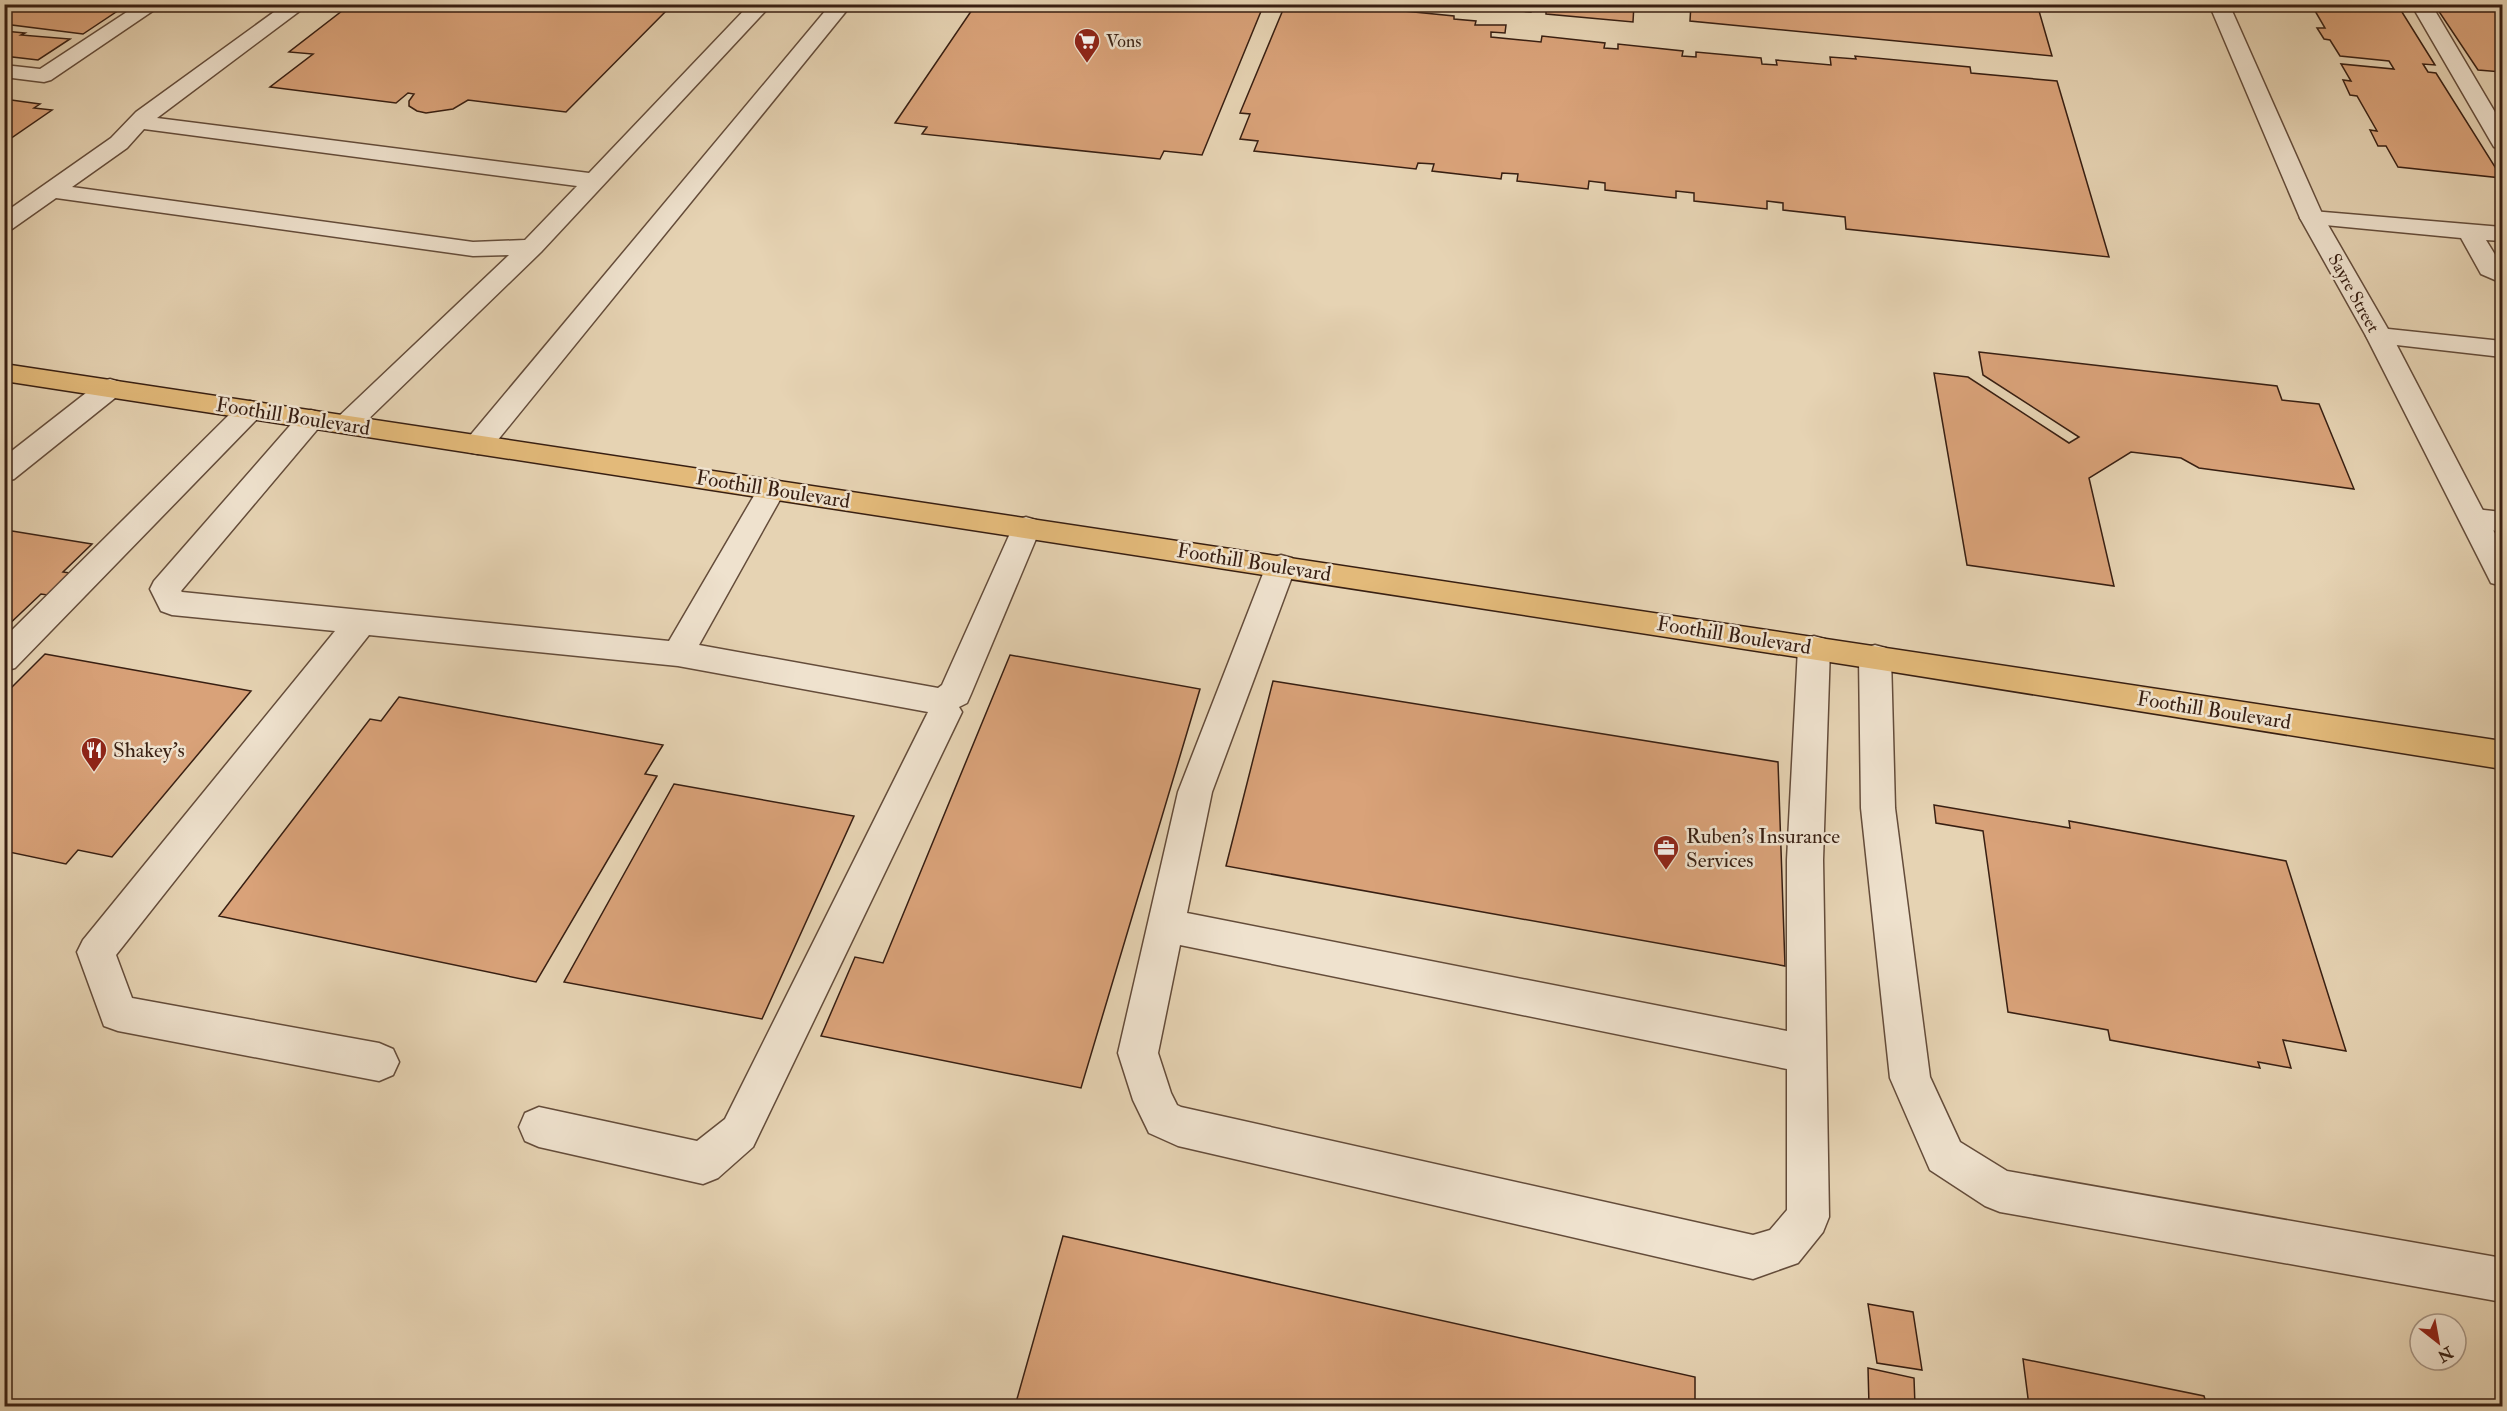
<svg xmlns="http://www.w3.org/2000/svg" width="2507" height="1411" font-family="'IM FELL Double Pica',serif">
  <style>
    .building { fill: #d9a279; stroke: #381f12; stroke-width: 1.5 }
    .lines { fill: none; stroke-linecap: round; stroke-linejoin: round }
    .service-casing { stroke: #644c3a; stroke-width: 3 }
    .tertiary-casing { stroke: #644c3a; stroke-width: 3 }
    .primary-casing { stroke: #381f12; stroke-width: 3 }
    .service { fill: #efe2ce; fill-rule: evenodd }
    .tertiary { fill: #efe2ce; fill-rule: evenodd }
    .primary { fill: #e3ba7a; fill-rule: evenodd }
    .labels { text-anchor: middle; stroke-width: 5; stroke-linejoin: round; paint-order: stroke }
    .far-poi-label { font-size: 18px; fill: #381f12; stroke: #efe2ce; text-anchor: start }
    .far-street-label { font-size: 18px; fill: #381f12; stroke: #efe2ce }
    .street-label { font-size: 21px; fill: #381f12; stroke: #efe2ce }
    .poi-label { font-size: 21px; fill: #381f12; stroke: #efe2ce; text-anchor: start }
  </style>
  <rect width="100%" height="100%" fill="#e6d3b3"/>
  <filter id="stains"><feTurbulence type="fractalNoise" baseFrequency=".00333" numOctaves="4"/><feColorMatrix values="0 0 0 0 .2 0 0 0 0 .09 0 0 0 0 .02 0 0 0 .5 -.17"/></filter>
  <radialGradient id="worn" r=".72"><stop offset=".6" stop-color="#630" stop-opacity="0"/><stop offset="1" stop-color="#630" stop-opacity=".3"/></radialGradient>
  <path class="building" d="M 4,4 L 109,4 L 125,6 L 83,34 L 4,24 Z
    M 351,4 L 673,4 L 566,112 L 468,100 L 453,109 L 426,113 L 417,111 L 409,106 L 409,101 L 414,94 L 408,93 L 396,103 L 270,87 L 313,54 L 289,52 Z
    M 976,4 L 1264,4 L 1202,155 L 1164,151 L 1160,159 L 922,134 L 927,127 L 895,123 Z
    M 1310,4 L 1333,4 L 1454,16 L 1454,19 L 1476,21 L 1475,25 L 1506,25 L 1505,33 L 1491,32 L 1491,37 L 1541,42 L 1542,36 L 1605,43 L 1604,48 L 1618,49 L 1618,44 L 1683,51 L 1682,56 L 1696,57 L 1696,52 L 1761,58 L 1762,64 L 1777,65 L 1776,60 L 1831,65 L 1830,57 L 1856,59 L 1855,56 L 1970,67 L 1971,73 L 2057,81 L 2109,257 L 1846,229 L 1845,217 L 1783,210 L 1783,203 L 1767,201 L 1767,209 L 1694,201 L 1694,193 L 1676,191 L 1676,198 L 1605,190 L 1605,183 L 1589,181 L 1588,189 L 1517,181 L 1518,174 L 1502,173 L 1501,179 L 1432,171 L 1434,164 L 1418,163 L 1416,169 L 1254,151 L 1258,141 L 1240,139 L 1250,114 L 1240,113 L 1285,5 L 1309,7 Z
    M 1471,4 L 1634,4 L 1633,22 L 1546,14 L 1546,8 L 1532,7 L 1531,12 L 1471,7 Z
    M 1691,4 L 2037,4 L 2052,56 L 1690,21 Z
    M 2311,4 L 2397,4 L 2435,65 L 2423,64 L 2428,72 L 2436,73 L 2502,178 L 2398,167 L 2386,146 L 2378,146 L 2370,130 L 2377,131 L 2357,96 L 2350,95 L 2343,80 L 2351,81 L 2341,64 L 2394,69 L 2389,61 L 2340,56 L 2330,40 L 2324,39 L 2317,28 L 2325,28 Z
    M 2434,4 L 2502,4 L 2502,72 L 2478,70 Z
    M 4,31 L 25,33 L 21,35 L 70,39 L 38,60 L 4,56 Z
    M 4,99 L 40,104 L 34,108 L 52,110 L 4,143 Z
    M 1979,352 L 2277,386 L 2282,400 L 2319,404 L 2354,489 L 2199,468 L 2181,458 L 2131,452 L 2089,478 L 2114,586 L 1967,565 L 1934,373 L 1968,377 L 2069,443 L 2079,437 L 1983,375 Z
    M 12,531 L 92,544 L 63,572 L 77,574 L 54,596 L 41,594 L 4,629 L 4,538 Z
    M 45,654 L 251,691 L 112,857 L 78,850 L 66,864 L 4,851 L 4,695 Z
    M 1010,655 L 1200,689 L 1081,1088 L 821,1036 L 855,957 L 883,963 Z
    M 1273,681 L 1778,762 L 1785,966 L 1226,866 Z
    M 399,697 L 663,745 L 645,774 L 657,776 L 536,982 L 219,916 L 370,719 L 381,721 Z
    M 674,784 L 854,816 L 762,1019 L 564,982 Z
    M 1934,805 L 2070,828 L 2069,821 L 2286,861 L 2346,1051 L 2283,1040 L 2291,1068 L 2258,1062 L 2260,1068 L 2110,1040 L 2108,1030 L 2008,1012 L 1983,831 L 1936,823 Z
    M 1063,1236 L 1695,1377 L 1695,1406 L 1015,1406 Z
    M 1868,1304 L 1913,1312 L 1922,1370 L 1877,1363 Z
    M 2023,1359 L 2204,1396 L 2207,1406 L 2029,1406 Z
    M 1868,1368 L 1914,1378 L 1915,1406 L 1869,1406 Z"/>
  <g class="lines">
    <g class="service-casing">
      <path id="service" d="M 139,4 L 163,4 L 51,80 L 44,82 L 4,77 L 4,65 L 40,69 Z
        M 285,4 L 309,4 L 157,118 L 589,173 L 750,4 L 772,4 L 541,252 L 357,430 L 347,433 L 337,430 L 333,424 L 337,418 L 509,255 L 473,256 L 56,198 L 12,229 L 4,231 L 4,213 L 111,138 L 136,112 ZM 144,129 L 577,186 L 525,240 L 473,242 L 72,187 L 127,148 Z
        M 831,4 L 852,4 L 488,452 L 478,454 L 468,452 L 464,445 L 468,438 Z
        M 2411,4 L 2431,4 L 2502,124 L 2502,149 L 2494,147 L 2491,142 Z
        M 2312,211 L 2502,227 L 2502,241 L 2486,240 L 2502,266 L 2502,283 L 2481,274 L 2461,238 L 2304,223 L 2300,218 L 2304,213 Z
        M 2379,328 L 2502,341 L 2502,357 L 2370,342 L 2366,336 L 2370,330 Z
        M 110,379 L 120,382 L 124,388 L 120,394 L 14,479 L 4,482 L 4,457 L 100,382 Z
        M 250,401 L 260,404 L 264,410 L 260,416 L 15,668 L 4,671 L 4,638 L 240,404 Z
        M 311,410 L 321,413 L 325,419 L 321,425 L 181,591 L 182,592 L 669,641 L 762,482 L 772,479 L 782,482 L 786,489 L 699,645 L 938,688 L 942,685 L 1016,520 L 1026,517 L 1036,520 L 1041,527 L 971,694 L 967,703 L 959,707 L 962,712 L 753,1147 L 718,1178 L 703,1184 L 539,1147 L 525,1141 L 519,1127 L 525,1113 L 539,1107 L 697,1141 L 725,1119 L 928,712 L 678,666 L 369,635 L 116,955 L 132,998 L 379,1043 L 393,1049 L 399,1062 L 393,1075 L 379,1081 L 118,1031 L 104,1026 L 77,952 L 83,940 L 335,631 L 172,615 L 161,611 L 150,589 L 154,581 L 301,413 Z
        M 2475,509 L 2502,512 L 2502,532 L 2465,526 L 2460,519 L 2465,512 Z
        M 1281,555 L 1292,558 L 1296,566 L 1212,792 L 1187,913 L 1787,1031 L 1787,860 L 1798,648 L 1803,639 L 1814,636 L 1825,639 L 1830,648 L 1823,860 L 1829,1217 L 1823,1232 L 1798,1263 L 1753,1279 L 1178,1146 L 1149,1133 L 1133,1100 L 1118,1053 L 1178,792 L 1266,566 L 1270,558 ZM 1180,945 L 1787,1069 L 1787,1210 L 1770,1230 L 1753,1235 L 1181,1107 L 1177,1105 L 1171,1093 L 1158,1053 Z
        M 1875,645 L 1886,648 L 1891,657 L 1895,808 L 1930,1077 L 1960,1142 L 2007,1171 L 2502,1258 L 2502,1302 L 2000,1212 L 1985,1206 L 1930,1170 L 1890,1078 L 1861,808 L 1859,657 L 1864,648 Z"/>
    </g>
    <g class="tertiary-casing">
      <path id="tertiary" d="M 2209,4 L 2229,4 L 2324,218 L 2392,336 L 2502,547 L 2502,586 L 2491,583 L 2487,575 L 2366,336 L 2300,218 Z"/>
    </g>
    <g class="primary-casing">
      <path id="primary" d="M 4,364 L 2502,741 L 2502,769 L 1875,669 L 4,381 Z"/>
    </g>
    <use href="#service" class="service"/>
    <use href="#tertiary" class="tertiary"/>
    <use href="#primary" class="primary"/>
  </g>
  <defs>
    <g id="supermarket-pin" transform="scale(1.35)"><path d="M0 17L-7.5 6A9.5 9.5 0 1 1 7.5 6Z" fill="#8f2418" stroke="#efe2ce"/><path d="M-6-5.5h2.5l.6 2H6L4.5 2H-2.5L-4.4-4H-6ZM-1.5 3.2a1.3 1.3 0 1 0 .1 0ZM3 3.2a1.3 1.3 0 1 0 .1 0Z" fill="#fff"/></g>
    <g id="restaurant-pin" transform="scale(1.35)"><path d="M0 17L-7.5 6A9.5 9.5 0 1 1 7.5 6Z" fill="#8f2418" stroke="#efe2ce"/><path d="M-5-6h1v4h1v-4h1v4h1v-4h1v5L-1.5 .5V6h-2V.5L-5-1ZM5-6V6H3V1.5H1.5Q1.5-4 5-6Z" fill="#fff"/></g>
    <g id="office-pin" transform="scale(1.35)"><path d="M0 17L-7.5 6A9.5 9.5 0 1 1 7.5 6Z" fill="#8f2418" stroke="#efe2ce"/><path d="M-6-3h4V-5.5h4V-3h4V5H-6ZM-1-4.5V-3h2v-1.5ZM-6 0V1H6V0Z" fill="#fff"/></g>
  </defs>
  <g fill-rule="evenodd">
    <use href="#supermarket-pin" x="1087" y="41"/>
    <use href="#restaurant-pin" x="94" y="750"/>
    <use href="#office-pin" x="1666" y="848"/>
  </g>
  <g class="labels">
    <g class="far-poi-label">
      <text x="1106" y="47">Vons</text>
    </g>
    <g class="far-street-label">
      <text transform="translate(2354 293) rotate(61)" y="6">Sayre Street</text>
    </g>
    <g class="street-label">
      <text transform="translate(293 416) rotate(9)" y="7">Foothill Boulevard</text>
      <text transform="translate(773 489) rotate(9)" y="7">Foothill Boulevard</text>
      <text transform="translate(1254 562) rotate(9)" y="7">Foothill Boulevard</text>
      <text transform="translate(1734 635) rotate(9)" y="7">Foothill Boulevard</text>
      <text transform="translate(2214 710) rotate(9)" y="7">Foothill Boulevard</text>
    </g>
    <g class="poi-label">
      <text x="113" y="757">Shakey's</text>
      <text x="1686" y="843">Ruben's Insurance<tspan x="1686" dy="24">Services</tspan></text>
    </g>
  </g>
  <rect width="2507" height="1411" fill="none" stroke="#e6d3b3" stroke-width="24"/>
  <rect x="6" y="6" width="2495" height="1399" fill="none" stroke="#381f12" stroke-width="3"/>
  <rect x="12" y="12" width="2483" height="1387" fill="none" stroke="#381f12" stroke-width="1.5"/>
  <g transform="translate(2438 1342) rotate(149)"><circle r="28" fill="#efe2ce" stroke="#a69483" stroke-width="1.5"/>
  <path d="M0-4.5L10 22L0 15L-10 22Z" fill="#8f2418"/>
  <text y="-9" font-size="16" font-weight="bold" text-anchor="middle" fill="#381f12">N</text>
  </g>
  <rect width="100%" height="100%" filter="url(#stains)"/>
  <rect width="100%" height="100%" fill="url(#worn)"/>
</svg>
